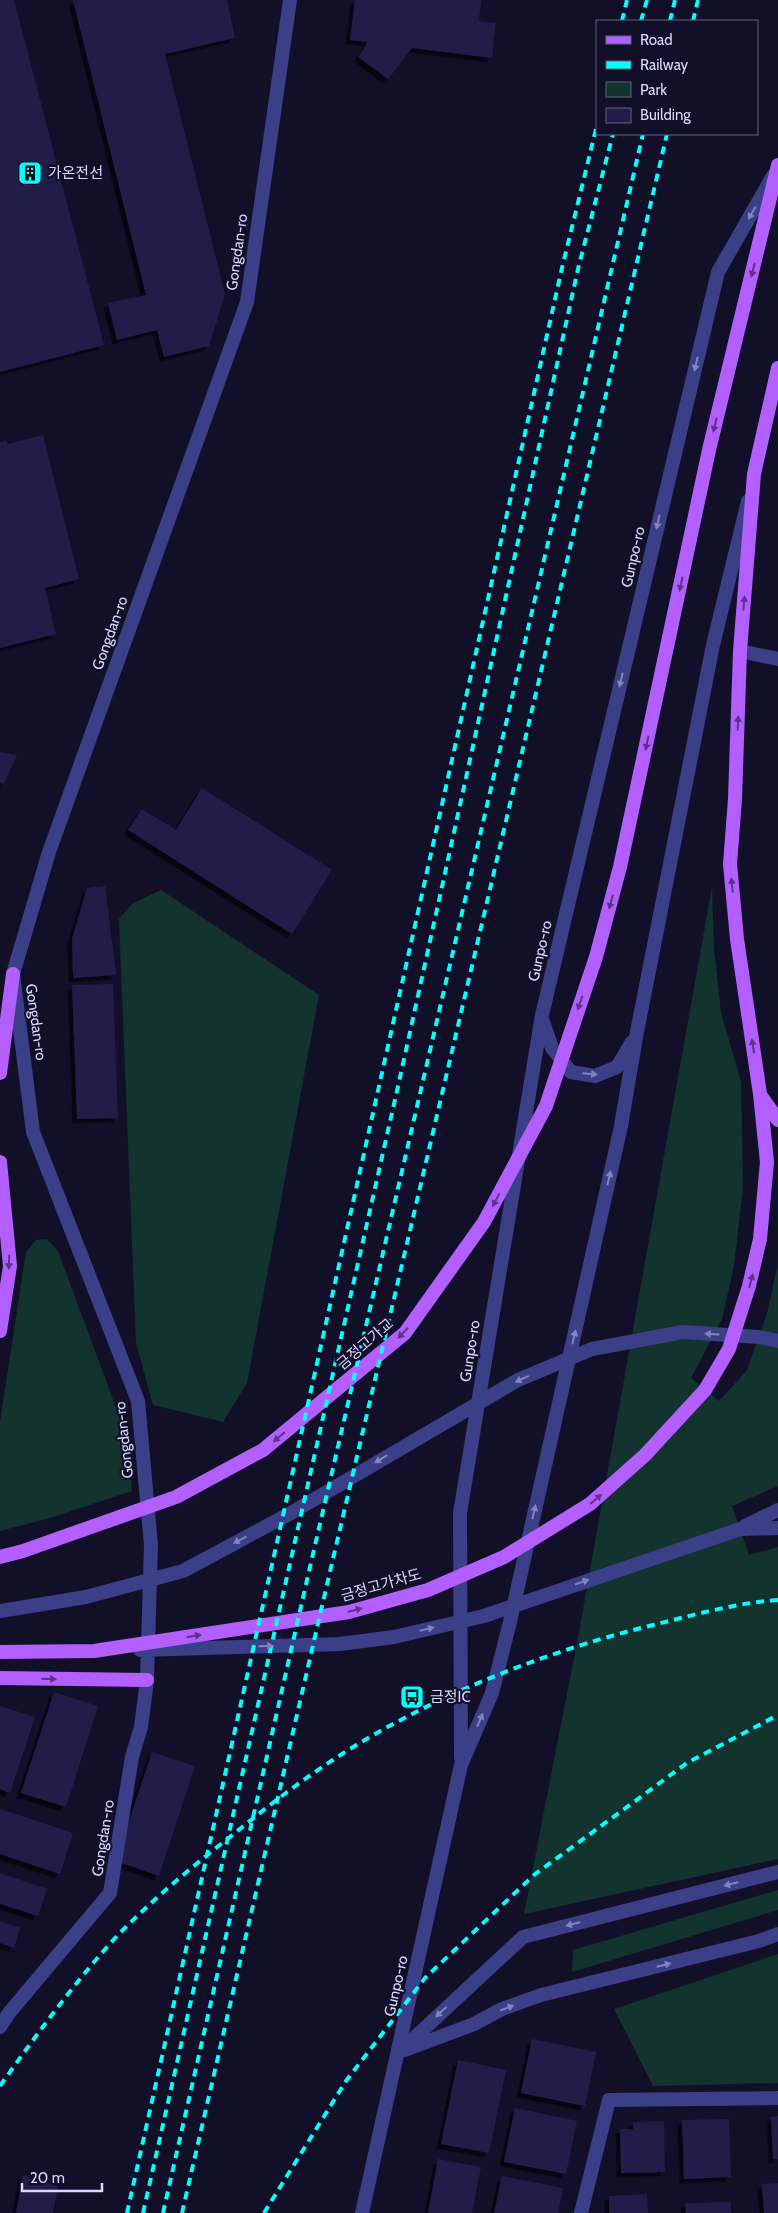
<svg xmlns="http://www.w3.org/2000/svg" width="778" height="2213" font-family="Cabin,'Noto Sans KR',sans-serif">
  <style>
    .green { fill: #13332f }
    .building { fill: #211c4a; filter: url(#shadow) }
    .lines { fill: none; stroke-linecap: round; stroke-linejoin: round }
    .minor { stroke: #3b3f88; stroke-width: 14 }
    .tertiary { stroke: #3b3f88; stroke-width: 14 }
    .primary { stroke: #b35fff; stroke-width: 14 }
    .rail { stroke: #04ffff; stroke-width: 4; stroke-dasharray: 8 6; stroke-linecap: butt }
    .oneway { fill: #8284be }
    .oneway2 { fill: #5a3489 }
    .labels { text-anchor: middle; stroke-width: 4.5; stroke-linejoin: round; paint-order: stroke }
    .poi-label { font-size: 15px; fill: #d9d8ff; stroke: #121029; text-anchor: start }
    .street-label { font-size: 15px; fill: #d9d8ff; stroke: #121029 }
  </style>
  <defs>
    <filter id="shadow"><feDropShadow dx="-4.5" dy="4.5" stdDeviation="0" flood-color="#0009"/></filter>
  </defs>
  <rect width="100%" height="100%" fill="#121029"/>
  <path class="green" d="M 712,887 L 714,949 L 721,1013 L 741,1081 L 743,1188 L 734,1266 L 722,1319 L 691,1378 L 719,1401 L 747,1370 L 767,1314 L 778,1263 L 778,1486 L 732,1506 L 749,1555 L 778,1547 L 778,1859 L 524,1914 L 579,1632 Z
    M 161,890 L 319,995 L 247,1383 L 223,1422 L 153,1405 L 136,1343 L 119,919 L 132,904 Z
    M 47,1239 L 58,1251 L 111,1394 L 129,1448 L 132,1491 L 50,1518 L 0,1531 L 0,1422 L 26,1252 L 36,1240 Z
    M 778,1890 L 778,1910 L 572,1972 L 573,1950 Z
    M 778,1954 L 778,2083 L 653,2086 L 614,2009 Z"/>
  <path class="building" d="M 0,0 L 14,0 L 104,345 L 0,372 Z
    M 73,0 L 227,0 L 235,38 L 165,54 L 225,294 L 209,346 L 164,357 L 157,330 L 117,340 L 108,303 L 146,295 Z
    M 355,0 L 481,0 L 479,21 L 496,23 L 492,58 L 412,48 L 388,79 L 358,57 L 368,42 L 350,40 Z
    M 43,435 L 79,579 L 45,588 L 56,634 L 0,648 L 0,442 L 6,440 L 8,444 Z
    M 0,752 L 17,755 L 4,784 L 0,783 Z
    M 202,788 L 332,870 L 292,934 L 128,830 L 142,809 L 176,830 Z
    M 105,886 L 116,975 L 73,978 L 72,939 L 87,888 Z
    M 113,984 L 118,1118 L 77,1119 L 72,985 Z
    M 54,1692 L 98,1706 L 66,1807 L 21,1793 Z
    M 0,1706 L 35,1717 L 10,1793 L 0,1789 Z
    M 152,1752 L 195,1766 L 159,1876 L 116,1861 Z
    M 0,1809 L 73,1833 L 60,1874 L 0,1854 Z
    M 0,1873 L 47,1889 L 38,1916 L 0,1904 Z
    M 0,1921 L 20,1928 L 14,1948 L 0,1943 Z
    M 532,2039 L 596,2052 L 585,2106 L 521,2093 Z
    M 458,2060 L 506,2070 L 489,2153 L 441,2144 Z
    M 515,2108 L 577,2121 L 566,2174 L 504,2162 Z
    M 778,2116 L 778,2159 L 773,2159 L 771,2117 Z
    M 729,2119 L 731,2177 L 684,2179 L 682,2120 Z
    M 664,2121 L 665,2172 L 621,2173 L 620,2129 L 633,2129 L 633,2122 Z
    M 438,2159 L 481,2167 L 472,2213 L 428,2213 Z
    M 23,2175 L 58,2186 L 53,2213 L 16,2213 Z
    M 502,2176 L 563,2188 L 558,2213 L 494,2213 Z
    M 778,2183 L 778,2213 L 764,2213 L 762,2184 Z
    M 647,2194 L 648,2213 L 609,2213 L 609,2196 Z
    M 731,2202 L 731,2213 L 686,2213 L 685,2203 Z"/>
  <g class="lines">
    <path class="minor" d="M 740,651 L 778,659
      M 581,2213 L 609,2100 L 778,2098"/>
    <path class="tertiary" d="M 542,1019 L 552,1048 L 571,1072 L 595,1076 L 617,1067 L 632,1042
      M 745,1526 L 778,1510
      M 0,1611 L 86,1597 L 183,1571 L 291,1513 L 518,1380 L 592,1349 L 683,1332 L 759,1337 L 778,1341
      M 140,1650 L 340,1644 L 394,1637 L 484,1616 L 740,1529 L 778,1528
      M 461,1758 L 460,1513 L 542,1015 L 718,272 L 773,176
      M 0,2027 L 9,2013 L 110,1893 L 132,1757 L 141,1727 L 147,1680 L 151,1545 L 138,1401 L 33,1132 L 13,974 L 49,852 L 247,302 L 290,0
      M 405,2050 L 474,2024 L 502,2009 L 541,1995 L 759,1941 L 778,1934
      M 398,2053 L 523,1937 L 778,1872
      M 362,2213 L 461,1765 L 492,1693 L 510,1622 L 621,1126 L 636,1037 L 713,645 L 748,501"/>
    <path class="primary" d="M 0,1073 L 13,974
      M 761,1096 L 778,1120
      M 0,1162 L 10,1266 L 0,1331
      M 0,1557 L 23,1551 L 176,1497 L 263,1450 L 405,1333 L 484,1222 L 546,1106 L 596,957 L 620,867 L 709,450 L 778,165
      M 0,1652 L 94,1651 L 349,1612 L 428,1590 L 504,1557 L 590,1504 L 645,1455 L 705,1390 L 729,1349 L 749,1286 L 760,1239 L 767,1162 L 760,1094 L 737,939 L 730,864 L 735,799 L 740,651 L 754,474 L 778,368
      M 0,1678 L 147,1680"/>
    <path class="rail" d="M 622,21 L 627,0
      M 641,21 L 647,0
      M 670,21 L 675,0
      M 693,21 L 698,0
      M 0,2086 C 37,2034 74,1983 117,1936 C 153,1899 194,1865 235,1833 C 274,1801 315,1770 358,1744 C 448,1690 551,1650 653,1625 C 694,1615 735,1603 778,1600
      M 127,2213 L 562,268 L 597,125
      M 143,2213 L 399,1082 L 578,269 L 613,134
      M 163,2213 L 310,1567 L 643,134
      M 182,2213 L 329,1576 L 667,134
      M 264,2213 L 346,2081 L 425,1978 L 534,1875 L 687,1763 L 778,1715"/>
  </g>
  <defs><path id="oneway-solid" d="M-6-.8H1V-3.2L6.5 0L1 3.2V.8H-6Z" transform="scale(1.25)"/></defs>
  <g class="oneway">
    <use href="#oneway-solid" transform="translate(752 213) rotate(120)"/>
    <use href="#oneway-solid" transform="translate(696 364) rotate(103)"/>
    <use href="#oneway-solid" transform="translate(658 522) rotate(103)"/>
    <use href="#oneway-solid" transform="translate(621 680) rotate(103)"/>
    <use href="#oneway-solid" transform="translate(590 1074) rotate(5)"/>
    <use href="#oneway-solid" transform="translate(609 1178) rotate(-77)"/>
    <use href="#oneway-solid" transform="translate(712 1334) rotate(-176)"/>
    <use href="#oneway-solid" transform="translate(574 1337) rotate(-77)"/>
    <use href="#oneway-solid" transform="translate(522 1379) rotate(155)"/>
    <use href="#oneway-solid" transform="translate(381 1459) rotate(149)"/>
    <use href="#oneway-solid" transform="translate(534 1512) rotate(-77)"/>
    <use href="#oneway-solid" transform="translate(240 1540) rotate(152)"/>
    <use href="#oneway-solid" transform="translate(582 1582) rotate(-19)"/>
    <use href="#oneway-solid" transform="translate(427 1629) rotate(-13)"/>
    <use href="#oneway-solid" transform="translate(266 1646) rotate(-2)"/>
    <use href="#oneway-solid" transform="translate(480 1720) rotate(-67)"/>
    <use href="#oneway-solid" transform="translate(731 1884) rotate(166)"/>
    <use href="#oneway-solid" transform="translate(573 1924) rotate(166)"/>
    <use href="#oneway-solid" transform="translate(664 1965) rotate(-14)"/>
    <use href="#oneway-solid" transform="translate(507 2008) rotate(-21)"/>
    <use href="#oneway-solid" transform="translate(441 2012) rotate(137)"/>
  </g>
  <g class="oneway2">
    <use href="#oneway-solid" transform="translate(753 270) rotate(104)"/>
    <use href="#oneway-solid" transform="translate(715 425) rotate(104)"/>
    <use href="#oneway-solid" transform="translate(681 584) rotate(102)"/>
    <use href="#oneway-solid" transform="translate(744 603) rotate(-85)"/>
    <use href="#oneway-solid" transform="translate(738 723) rotate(-88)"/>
    <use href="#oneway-solid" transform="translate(647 743) rotate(102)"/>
    <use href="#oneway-solid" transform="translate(732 885) rotate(-95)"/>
    <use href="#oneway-solid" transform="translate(611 902) rotate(105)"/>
    <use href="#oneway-solid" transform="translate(580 1003) rotate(108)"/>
    <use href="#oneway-solid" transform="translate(753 1046) rotate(-99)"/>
    <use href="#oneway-solid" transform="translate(496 1200) rotate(118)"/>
    <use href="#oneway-solid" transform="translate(9 1262) rotate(92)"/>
    <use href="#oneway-solid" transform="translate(751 1281) rotate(-76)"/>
    <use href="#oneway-solid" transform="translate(403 1333) rotate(134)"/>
    <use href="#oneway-solid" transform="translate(279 1437) rotate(140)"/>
    <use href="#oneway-solid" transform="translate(596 1499) rotate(-41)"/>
    <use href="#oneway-solid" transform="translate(355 1610) rotate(-15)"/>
    <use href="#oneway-solid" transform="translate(194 1636) rotate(-9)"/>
    <use href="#oneway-solid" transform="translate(49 1679) rotate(1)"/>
  </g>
  <defs>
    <g id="building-square" transform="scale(1.25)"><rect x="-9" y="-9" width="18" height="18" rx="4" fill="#04ffff" stroke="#121029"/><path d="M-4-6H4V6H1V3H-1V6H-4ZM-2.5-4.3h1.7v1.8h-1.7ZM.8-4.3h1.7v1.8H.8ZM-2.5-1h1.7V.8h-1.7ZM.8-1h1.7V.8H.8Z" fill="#111"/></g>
    <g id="bus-square" transform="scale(1.25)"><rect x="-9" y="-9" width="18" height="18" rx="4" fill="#04ffff" stroke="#121029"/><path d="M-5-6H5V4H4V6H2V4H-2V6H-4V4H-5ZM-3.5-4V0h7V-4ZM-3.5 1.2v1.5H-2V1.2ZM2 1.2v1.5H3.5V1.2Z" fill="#111"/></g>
  </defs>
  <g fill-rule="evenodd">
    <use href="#building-square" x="30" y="173"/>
    <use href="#bus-square" x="412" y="1697"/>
  </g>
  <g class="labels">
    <g class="poi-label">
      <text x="48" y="178">가온전선</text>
      <text x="430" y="1702">금정IC</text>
    </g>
    <g class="street-label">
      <text transform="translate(237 252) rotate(-82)" y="5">Gongdan-ro</text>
      <text transform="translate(633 557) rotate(-77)" y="5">Gunpo-ro</text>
      <text transform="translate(110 633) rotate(-70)" y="5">Gongdan-ro</text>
      <text transform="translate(540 951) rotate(-77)" y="5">Gunpo-ro</text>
      <text transform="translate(36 1022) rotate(82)" y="5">Gongdan-ro</text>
      <text transform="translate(365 1344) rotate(-41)" y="5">금정고가교</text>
      <text transform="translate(470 1351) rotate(-81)" y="5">Gunpo-ro</text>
      <text transform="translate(124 1440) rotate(-96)" y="5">Gongdan-ro</text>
      <text transform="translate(381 1585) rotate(-16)" y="5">금정고가차도</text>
      <text transform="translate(103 1838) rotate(-81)" y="5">Gongdan-ro</text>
      <text transform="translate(396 1986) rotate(-77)" y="5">Gunpo-ro</text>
    </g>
  </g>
  <rect x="596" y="20" width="162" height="115" fill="#121029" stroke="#62607f"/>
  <rect x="606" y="36" width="25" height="8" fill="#b35fff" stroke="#62607f"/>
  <text x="640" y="45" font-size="15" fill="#d9d8ff">Road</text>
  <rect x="606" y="61" width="25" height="8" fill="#04ffff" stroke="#62607f"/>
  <text x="640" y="70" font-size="15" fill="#d9d8ff">Railway</text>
  <rect x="606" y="82" width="25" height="15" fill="#13332f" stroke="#62607f"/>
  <text x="640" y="95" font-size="15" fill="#d9d8ff">Park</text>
  <rect x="606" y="108" width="25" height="15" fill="#211c4a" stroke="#62607f"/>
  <text x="640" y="120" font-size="15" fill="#d9d8ff">Building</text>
  <path d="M22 2183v8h80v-8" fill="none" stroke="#d9d8ff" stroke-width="2.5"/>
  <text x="30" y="2183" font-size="15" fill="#d9d8ff" stroke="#121029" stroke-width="4" paint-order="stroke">20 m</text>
</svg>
